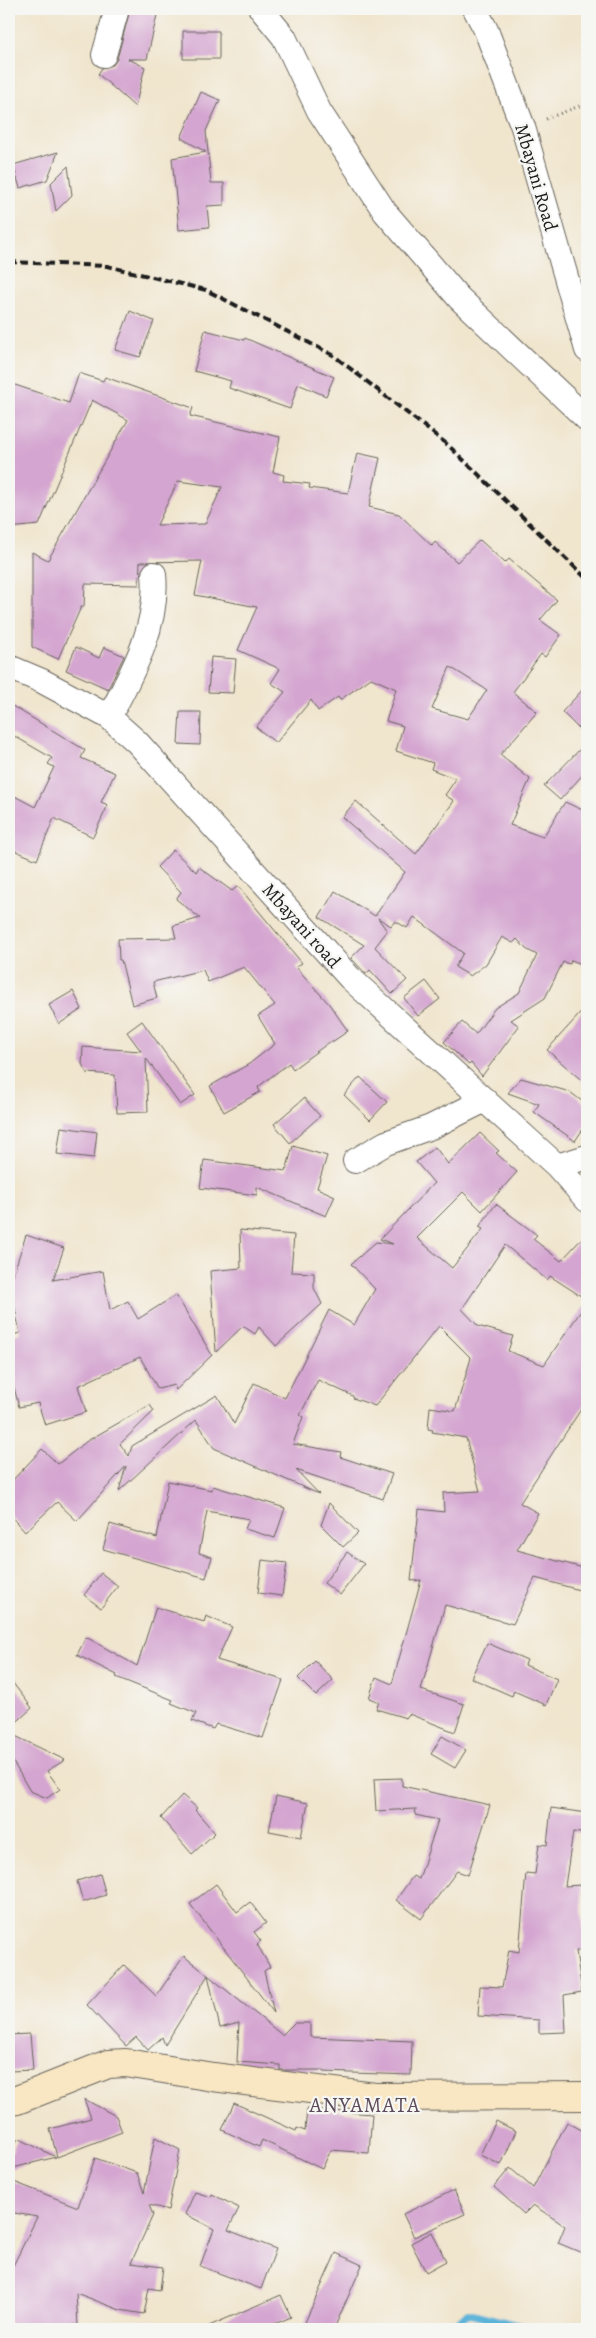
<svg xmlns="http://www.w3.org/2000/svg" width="596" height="2338" font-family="Alegreya,serif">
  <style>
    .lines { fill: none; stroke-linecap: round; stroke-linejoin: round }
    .stream { stroke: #5bb3d8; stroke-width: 8 }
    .building { fill: #d4a5d0; fill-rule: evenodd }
    .street-casing { stroke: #66625a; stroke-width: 26 }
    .secondary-casing { stroke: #66625a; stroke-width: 30 }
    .path { stroke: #66625a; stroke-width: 3; stroke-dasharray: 1 4; stroke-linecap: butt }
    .street { stroke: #fff; stroke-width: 24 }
    .secondary { stroke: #f9e7c3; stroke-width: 28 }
    .rail { stroke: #1c1c1c; stroke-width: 4; stroke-dasharray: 8 4; stroke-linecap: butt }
    .labels { text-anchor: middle; stroke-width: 4.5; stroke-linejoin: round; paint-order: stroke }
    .street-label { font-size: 19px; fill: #1c1c1c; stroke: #f6f6f2 }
    .quarter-label { font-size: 21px; letter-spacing: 1px; fill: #5c4c5b; stroke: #f6f6f2 }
  </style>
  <rect width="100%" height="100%" fill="#f6f6f2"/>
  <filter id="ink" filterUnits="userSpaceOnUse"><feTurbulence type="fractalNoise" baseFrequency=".02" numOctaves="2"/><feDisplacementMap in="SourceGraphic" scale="10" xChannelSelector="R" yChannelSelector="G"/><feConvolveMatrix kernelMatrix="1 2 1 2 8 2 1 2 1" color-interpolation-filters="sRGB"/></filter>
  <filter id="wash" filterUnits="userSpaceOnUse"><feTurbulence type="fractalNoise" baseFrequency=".0096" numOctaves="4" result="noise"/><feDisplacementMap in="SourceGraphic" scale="20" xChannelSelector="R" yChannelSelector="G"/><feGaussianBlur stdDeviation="1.12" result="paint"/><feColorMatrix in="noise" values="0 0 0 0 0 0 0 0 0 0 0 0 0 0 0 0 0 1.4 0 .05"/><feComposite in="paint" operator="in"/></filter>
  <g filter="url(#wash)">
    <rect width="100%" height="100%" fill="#f0e5cd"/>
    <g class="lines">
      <path class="stream" d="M 451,2329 L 468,2313 L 532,2329"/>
    </g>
    <g id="blocks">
      <path class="building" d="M 130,10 L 157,15 L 147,59 L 128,59 L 145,67 L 135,107 L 98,74 L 102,68 L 113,65 L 117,59 Z
        M 183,31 L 219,31 L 219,59 L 183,59 Z
        M 201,92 L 220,100 L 206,131 L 211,183 L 224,183 L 224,205 L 207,206 L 209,227 L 179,230 L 172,158 L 206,152 L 181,138 Z
        M 58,152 L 47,180 L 20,188 L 13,165 Z
        M 68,166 L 72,195 L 56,211 L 51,183 Z
        M 130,311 L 154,321 L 140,357 L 115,350 Z
        M 205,330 L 244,340 L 245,338 L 334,377 L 326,396 L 298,384 L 290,409 L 229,388 L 231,381 L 194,371 Z
        M 79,373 L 103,381 L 105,377 L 193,408 L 190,416 L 280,437 L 273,472 L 284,475 L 283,481 L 310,484 L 309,488 L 348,493 L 357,453 L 380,458 L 369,507 L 399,514 L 432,546 L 435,542 L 457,562 L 480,540 L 505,563 L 509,559 L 557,600 L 540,620 L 561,635 L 545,657 L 541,654 L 513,692 L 537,712 L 500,755 L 530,779 L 510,825 L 543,837 L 565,802 L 587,812 L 587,966 L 571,960 L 570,964 L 563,962 L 545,998 L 511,1020 L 519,1026 L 482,1076 L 471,1063 L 469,1065 L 444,1042 L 462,1022 L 476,1034 L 495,1008 L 519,993 L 537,955 L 526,949 L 517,939 L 513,943 L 502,937 L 486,964 L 470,976 L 455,967 L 463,953 L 414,917 L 407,928 L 395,921 L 391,926 L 378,918 L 387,931 L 375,947 L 407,980 L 392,994 L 370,970 L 366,974 L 351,958 L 364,945 L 319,917 L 335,891 L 375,916 L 405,872 L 342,817 L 356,801 L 416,854 L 454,801 L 445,795 L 456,779 L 431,769 L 433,763 L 396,751 L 403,726 L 386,721 L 396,689 L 371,678 L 340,700 L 338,697 L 318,711 L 311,700 L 276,743 L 256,727 L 285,692 L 271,683 L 280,669 L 238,650 L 257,607 L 195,595 L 202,561 L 140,562 L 139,585 L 85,584 L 84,607 L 81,607 L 58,659 L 32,647 L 32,552 L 48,560 L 128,420 L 92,400 L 39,525 L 9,528 L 9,383 L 69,403 ZM 178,481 L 222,487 L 205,524 L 157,525 ZM 450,667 L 487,690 L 468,719 L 432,709 Z
        M 76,647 L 99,658 L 104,647 L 124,656 L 108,689 L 66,670 Z
        M 211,657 L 236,659 L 233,693 L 208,692 Z
        M 587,685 L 587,737 L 562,712 Z
        M 9,704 L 85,750 L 81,758 L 115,773 L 101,802 L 108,805 L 93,837 L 54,818 L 37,860 L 9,848 L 9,793 L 35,807 L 54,767 L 48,764 L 52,758 L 9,733 Z
        M 180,712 L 201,712 L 200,745 L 178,744 Z
        M 587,742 L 587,770 L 560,800 L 544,786 Z
        M 173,850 L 196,872 L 199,867 L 232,891 L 238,886 L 302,963 L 296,967 L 329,1004 L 348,1031 L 332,1042 L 331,1041 L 293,1069 L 289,1063 L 258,1087 L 260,1092 L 224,1112 L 210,1086 L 249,1064 L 275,1044 L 258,1016 L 275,1005 L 244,967 L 208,982 L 203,970 L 153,982 L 157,998 L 132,1005 L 121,960 L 119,960 L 118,939 L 176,938 L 173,926 L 200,918 L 176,899 L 181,892 L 157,867 Z
        M 426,981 L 440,999 L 418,1016 L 404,998 Z
        M 73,991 L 82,1009 L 59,1024 L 49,1005 Z
        M 587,1006 L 587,1085 L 547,1050 Z
        M 142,1021 L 195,1095 L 180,1105 L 146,1058 L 148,1112 L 117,1113 L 115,1075 L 87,1073 L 82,1064 L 83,1047 L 141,1051 L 127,1032 Z
        M 360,1077 L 387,1102 L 370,1120 L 344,1095 Z
        M 521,1078 L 570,1092 L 587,1105 L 587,1123 L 575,1141 L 534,1112 L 539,1104 L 508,1093 Z
        M 304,1098 L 320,1116 L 290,1143 L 274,1124 Z
        M 61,1127 L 97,1132 L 94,1158 L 57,1154 Z
        M 480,1133 L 499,1151 L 496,1153 L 517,1172 L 482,1211 L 463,1192 L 417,1238 L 452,1268 L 483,1229 L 479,1227 L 496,1204 L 537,1235 L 533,1239 L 561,1261 L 587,1233 L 587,1300 L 550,1276 L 547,1280 L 505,1245 L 462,1309 L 478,1326 L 513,1336 L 508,1351 L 544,1365 L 587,1302 L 587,1400 L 520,1503 L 538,1513 L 517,1550 L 587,1569 L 587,1592 L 535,1578 L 513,1624 L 445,1605 L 421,1690 L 464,1704 L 455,1732 L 409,1714 L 406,1718 L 376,1709 L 379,1702 L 369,1698 L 376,1677 L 392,1684 L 421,1580 L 411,1581 L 419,1509 L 444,1512 L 443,1493 L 480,1491 L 466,1438 L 432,1432 L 433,1430 L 428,1429 L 430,1407 L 455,1411 L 471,1358 L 439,1326 L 375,1406 L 353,1398 L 353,1396 L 318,1380 L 300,1415 L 303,1417 L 293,1444 L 341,1452 L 340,1457 L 392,1474 L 383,1499 L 296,1470 L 319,1494 L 214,1448 L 196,1420 L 119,1491 L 126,1466 L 77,1521 L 57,1502 L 25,1532 L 9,1514 L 9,1484 L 42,1449 L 58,1464 L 87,1441 L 150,1405 L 154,1411 L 120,1444 L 129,1456 L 132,1446 L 217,1395 L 234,1424 L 254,1383 L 285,1398 L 329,1310 L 354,1325 L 375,1289 L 351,1264 L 376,1242 L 393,1244 L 380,1239 L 434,1183 L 416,1162 L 435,1147 L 448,1164 Z
        M 293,1146 L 327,1156 L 317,1188 L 335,1196 L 326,1216 L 257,1187 L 257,1195 L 200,1188 L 204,1160 L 286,1171 Z
        M 240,1230 L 294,1235 L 291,1272 L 314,1273 L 314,1288 L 322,1304 L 276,1346 L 259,1327 L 255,1334 L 243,1326 L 216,1352 L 210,1271 L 241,1268 Z
        M 26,1235 L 64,1248 L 53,1280 L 103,1271 L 110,1310 L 128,1301 L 138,1319 L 176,1295 L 212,1355 L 176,1390 L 174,1385 L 158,1389 L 140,1357 L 78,1386 L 86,1412 L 45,1425 L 38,1403 L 19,1407 L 9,1368 L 9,1336 L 20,1333 L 10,1284 Z
        M 168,1481 L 212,1490 L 213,1486 L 285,1508 L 275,1538 L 245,1529 L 249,1519 L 207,1511 L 199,1553 L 212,1557 L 206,1578 L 103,1549 L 110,1524 L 157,1538 Z
        M 329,1503 L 358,1533 L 343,1547 L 321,1525 Z
        M 347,1552 L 364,1564 L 340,1595 L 324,1583 Z
        M 262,1560 L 287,1563 L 282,1596 L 258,1593 Z
        M 101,1573 L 118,1586 L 101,1608 L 84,1595 Z
        M 156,1607 L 204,1622 L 206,1616 L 232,1627 L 217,1660 L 283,1680 L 263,1738 L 216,1724 L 213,1729 L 192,1721 L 196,1713 L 171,1703 L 173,1700 L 116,1677 L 117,1675 L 77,1655 L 86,1637 L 137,1666 Z
        M 487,1643 L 527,1660 L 525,1665 L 557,1679 L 546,1705 L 514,1691 L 512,1696 L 471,1678 Z
        M 315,1661 L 333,1680 L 316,1696 L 298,1678 Z
        M 9,1678 L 32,1708 L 9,1729 Z
        M 9,1733 L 65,1760 L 47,1771 L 60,1789 L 47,1798 L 30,1791 L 9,1755 Z
        M 442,1736 L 466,1750 L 455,1768 L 431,1754 Z
        M 402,1778 L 402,1786 L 490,1805 L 468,1875 L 457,1871 L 421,1919 L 396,1900 L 413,1876 L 419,1879 L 438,1820 L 415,1815 L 416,1809 L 376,1811 L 374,1779 Z
        M 182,1795 L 197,1808 L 195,1810 L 215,1833 L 192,1854 L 161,1818 Z
        M 276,1796 L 308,1803 L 301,1837 L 269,1831 Z
        M 551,1808 L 587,1813 L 587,1834 L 573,1832 L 565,1886 L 581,1885 L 583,1928 L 587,1928 L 587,1950 L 576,1951 L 582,1992 L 564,1995 L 566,2032 L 539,2033 L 539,2020 L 478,2016 L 480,1986 L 502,1987 L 509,1950 L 519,1952 L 526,1873 L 535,1874 L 539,1844 L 547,1845 Z
        M 100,1874 L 106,1895 L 83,1902 L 77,1881 Z
        M 216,1884 L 237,1912 L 250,1902 L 266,1923 L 254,1932 L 261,1941 L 257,1944 L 270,1967 L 264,1971 L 274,2013 L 190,1904 Z
        M 184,1956 L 282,2035 L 294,2023 L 310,2023 L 310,2037 L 412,2041 L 411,2075 L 323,2072 L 323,2070 L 280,2070 L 280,2065 L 237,2062 L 239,2023 L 220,2028 L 208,1975 L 165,2045 L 162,2037 L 148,2050 L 136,2037 L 126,2046 L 87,2005 L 124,1965 L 156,1996 Z
        M 30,2034 L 33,2070 L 9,2071 L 9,2035 Z
        M 84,2099 L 116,2116 L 122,2132 L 57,2157 L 50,2129 L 91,2118 Z
        M 234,2103 L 296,2131 L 297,2128 L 305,2131 L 307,2109 L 372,2114 L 369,2153 L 331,2150 L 322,2169 L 262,2140 L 259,2147 L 222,2130 Z
        M 496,2121 L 516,2131 L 501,2165 L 480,2155 Z
        M 567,2122 L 587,2133 L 587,2255 L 558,2243 L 565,2226 L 533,2205 L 524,2214 L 494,2187 L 510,2168 L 533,2188 Z
        M 155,2137 L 180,2150 L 168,2210 L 149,2205 L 153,2215 L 131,2263 L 163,2267 L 160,2290 L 149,2288 L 144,2314 L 120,2310 L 76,2293 L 78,2325 L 9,2329 L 9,2274 L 37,2217 L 9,2212 L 9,2180 L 78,2207 L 95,2158 L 137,2173 L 144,2193 Z
        M 18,2138 L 56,2157 L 9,2169 L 9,2157 Z
        M 454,2190 L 465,2214 L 414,2237 L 403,2214 Z
        M 195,2192 L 211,2197 L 212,2194 L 239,2208 L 228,2230 L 276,2249 L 261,2289 L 200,2266 L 214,2229 L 185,2214 Z
        M 432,2232 L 446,2261 L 426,2272 L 411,2243 Z
        M 336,2253 L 362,2265 L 334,2329 L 302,2329 Z
        M 281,2295 L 291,2317 L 263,2329 L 202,2329 Z"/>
    </g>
  </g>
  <g filter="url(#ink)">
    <use href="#blocks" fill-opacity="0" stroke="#66625a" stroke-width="1"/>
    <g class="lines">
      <g class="street-casing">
        <path id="street" d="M 261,9 L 284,37 L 319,111 L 385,212 L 459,298 L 587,419
          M 475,9 L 486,30 L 523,127 L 587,350
          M 104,55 L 117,9
          M 9,667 L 42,681 L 109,717 L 137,742 L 350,978 L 557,1166 L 587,1200
          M 109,717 C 133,672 159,625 154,574
          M 355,1161 L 386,1143 L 431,1127 L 485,1100
          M 557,1166 L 587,1157"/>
      </g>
      <g class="secondary-casing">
        <path id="secondary" d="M 9,2101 L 17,2100 L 108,2064 L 126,2063 L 213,2077 L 375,2097 L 587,2096"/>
      </g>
      <path class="path" d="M 546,119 L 587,103"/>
      <use href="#street" class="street"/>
      <use href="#secondary" class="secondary"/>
      <path class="rail" d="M 9,262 L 107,266 L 206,290 L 333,355 L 448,445 L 587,579"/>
    </g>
  </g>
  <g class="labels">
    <g class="street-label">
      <text transform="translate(537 177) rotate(74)" y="7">Mbayani Road</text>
      <text transform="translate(302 925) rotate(48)" y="7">Mbayani road</text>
    </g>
    <g class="quarter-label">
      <text x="365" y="2112">ANYAMATA</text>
    </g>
  </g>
  <rect width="596" height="2338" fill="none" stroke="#f6f6f2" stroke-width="30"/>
</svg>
